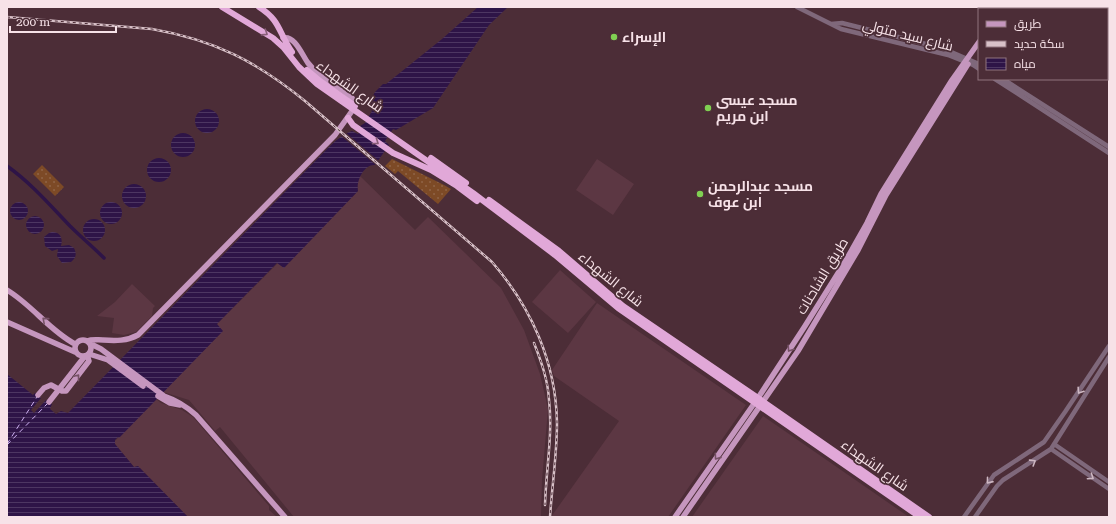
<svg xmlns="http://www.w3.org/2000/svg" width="1116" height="524" font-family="'Roboto Serif',Cairo,serif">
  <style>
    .built { fill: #5c3743 }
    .grass { fill: url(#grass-dots) }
    .water { fill: url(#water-rules) }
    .pier { fill: #4c2d37 }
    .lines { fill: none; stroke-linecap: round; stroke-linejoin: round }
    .canal { stroke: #2e1447; stroke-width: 3.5 }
    .ferry { stroke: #cfb1f4; stroke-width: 1; stroke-dasharray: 5 4; stroke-linecap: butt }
    .minor { stroke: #7f687b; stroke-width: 4.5 }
    .major { stroke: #c596be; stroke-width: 5.5 }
    .highway { stroke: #e1a8d8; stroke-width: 6 }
    .rail-casing { stroke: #d8c1c8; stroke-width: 2.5 }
    .rail { stroke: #4c2d37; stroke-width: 1; stroke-dasharray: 3; stroke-linecap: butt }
    .oneway { stroke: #885e77 }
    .oneway2 { stroke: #765266 }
    .oneway3 { stroke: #cdb7c2 }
    .poi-dot { fill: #80d052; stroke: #4c2d37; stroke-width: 1.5 }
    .labels { text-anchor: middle; stroke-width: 3.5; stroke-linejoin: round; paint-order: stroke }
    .street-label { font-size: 14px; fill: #f7e2e8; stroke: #4c2d37 }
    .poi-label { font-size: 14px; font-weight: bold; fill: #f7e2e8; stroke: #4c2d37; text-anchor: start }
  </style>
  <defs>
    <pattern id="grass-dots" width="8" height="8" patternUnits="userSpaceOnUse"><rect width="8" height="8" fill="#7d4a26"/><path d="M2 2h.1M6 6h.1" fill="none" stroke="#906446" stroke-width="1.8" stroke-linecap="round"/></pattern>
    <pattern id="water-rules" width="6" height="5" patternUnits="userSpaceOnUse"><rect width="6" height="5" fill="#2e1447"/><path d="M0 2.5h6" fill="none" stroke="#4d3662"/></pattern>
  </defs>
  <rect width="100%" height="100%" fill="#4c2d37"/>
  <path class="built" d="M 597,159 L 634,184 L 613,215 L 576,190 Z
    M 360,176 L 415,230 L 428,217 L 501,288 L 524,330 L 540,374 L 548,409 L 542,480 L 541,517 L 294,517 L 220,427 L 215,431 L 189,400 L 163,392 L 222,331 L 217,324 L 278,263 L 284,268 L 358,191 L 357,183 Z
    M 560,270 L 596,302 L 568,333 L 532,302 Z
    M 132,284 L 155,306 L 153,308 L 152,316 L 136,332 L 124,335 L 112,333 L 114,318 L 97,316 L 115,302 Z
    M 597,303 L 746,405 L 668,517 L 551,517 L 619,421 L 554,376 L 552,370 Z
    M 156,399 L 161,403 L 182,410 L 193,417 L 269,506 L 269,510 L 277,517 L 188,517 L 138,466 L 134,467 L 115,444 L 115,441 Z
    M 763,416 L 909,517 L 692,517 Z"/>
  <path class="grass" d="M 392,159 L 444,185 L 451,189 L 438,204 L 398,171 L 395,174 L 385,166 Z
    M 42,165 L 64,187 L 55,196 L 33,174 Z"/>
  <path class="water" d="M 478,7 L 508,7 L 489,25 L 433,108 L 396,130 L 393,129 L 385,141 L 389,145 L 375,165 C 364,164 356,181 358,191 L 284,268 L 277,263 L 217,324 L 223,331 L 119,438 L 118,437 L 115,440 L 115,444 L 134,467 L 138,466 L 188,517 L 7,517 L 7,374 L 33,395 L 35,393 L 41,398 L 31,410 L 34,413 L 46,400 L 52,404 L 50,409 L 56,414 L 61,411 L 68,413 L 328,148 C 335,141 342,135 352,131 L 358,134 L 363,129 L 360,126 L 365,123 L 372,111 L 368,104 L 375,92 L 383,84 L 386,84 L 442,39 Z
    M195 121a12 12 0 1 1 24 0a12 12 0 1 1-24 0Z
    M171 145a12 12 0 1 1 24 0a12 12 0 1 1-24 0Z
    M147 170a12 12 0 1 1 24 0a12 12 0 1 1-24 0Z
    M122 196a12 12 0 1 1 24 0a12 12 0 1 1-24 0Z
    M10 211a9 9 0 1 1 18 0a9 9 0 1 1-18 0Z
    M100 213a11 11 0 1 1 22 0a11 11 0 1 1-22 0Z
    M26 225a9 9 0 1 1 18 0a9 9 0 1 1-18 0Z
    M83 230a11 11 0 1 1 22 0a11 11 0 1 1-22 0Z
    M 52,232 C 61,232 63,239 61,246 L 69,245 L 74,248 C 77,254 76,258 71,262 L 62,263 L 57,256 L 58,249 L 52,251 L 45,246 L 44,237 L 49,233 Z"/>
  <path class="pier" d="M 345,132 L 380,162 L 377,166 L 340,135 Z"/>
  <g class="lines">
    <path class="canal" d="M 7,166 C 31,183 50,205 70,226 C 81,237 93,247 104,258"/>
    <path class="ferry" d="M 7,444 L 37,397
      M 7,445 L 47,404"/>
    <path class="minor" d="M 797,7 L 841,29 L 948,55 L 973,65 L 979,69
      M 1107,7 L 1109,8
      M 831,24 L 842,23 L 942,48 L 979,64
      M 995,79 L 1109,153
      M 1003,79 L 1109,147
      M 1054,444 L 1109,482
      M 1051,449 L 1109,489
      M 964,517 L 994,475 L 1044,442 L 1065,412 L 1109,346
      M 975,517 L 997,486 L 1003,480 L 1051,449 L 1109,357"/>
    <path class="major" d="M 1000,9 L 1002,7
      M 7,290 C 32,305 50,331 75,344
      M 7,322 L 75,352
      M75 348a8 8 0 1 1 16 0a8 8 0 1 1-16 0Z
      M 87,341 C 92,339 97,340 103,340 C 116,341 127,341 138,335 L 335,135 L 352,111 L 355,104 L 352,98 C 338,85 319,78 308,63 C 302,55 295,35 283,38
      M 89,343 L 101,349 L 164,396 C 176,400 187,407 196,415 L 285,517
      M 89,354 L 108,360 L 143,386
      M 38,395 L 44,388 L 51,385 L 62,391 L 66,391 L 89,361 L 87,355
      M 158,396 L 170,403 L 180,405
      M 49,402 L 85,356
      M 675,517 L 758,398 L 805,326 L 845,262 L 867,223 L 881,194 L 952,80 L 979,42
      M 683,517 L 798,351 L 858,250 L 886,195 L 968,64"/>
    <path class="highway" d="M 222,7 L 273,38 L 283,47 L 299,67 L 317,84 L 473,193 L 555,255 L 618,308 L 920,517
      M 259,7 C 281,21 278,32 292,52
      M 307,70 L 320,81 L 355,106
      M 348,118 L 353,125 L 393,153 L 431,170 L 457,186 L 477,201
      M 431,158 L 466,183
      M 489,200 L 559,251 L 623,306 L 758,398 L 929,517"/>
    <g class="rail-casing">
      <path id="rail" d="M 7,17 L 152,29 C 214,40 256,61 305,101 L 492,262 C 531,307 556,362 557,423 C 557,454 552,486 550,517
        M 534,343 C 541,361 548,380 549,400 C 553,434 546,470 545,505"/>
    </g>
    <use href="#rail" class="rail"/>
  </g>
  <defs><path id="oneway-chevron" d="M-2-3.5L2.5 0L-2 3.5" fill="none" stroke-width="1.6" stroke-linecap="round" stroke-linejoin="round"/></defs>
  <g class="oneway">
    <use href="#oneway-chevron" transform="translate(265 33) rotate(33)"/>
    <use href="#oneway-chevron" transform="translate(376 142) rotate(34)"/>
  </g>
  <g class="oneway2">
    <use href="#oneway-chevron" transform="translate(45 320) rotate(-139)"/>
    <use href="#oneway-chevron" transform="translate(790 349) rotate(123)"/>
    <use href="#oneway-chevron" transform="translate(77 377) rotate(-52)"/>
    <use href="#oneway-chevron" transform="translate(717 457) rotate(125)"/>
  </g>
  <g class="oneway3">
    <use href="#oneway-chevron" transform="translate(1080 391) rotate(123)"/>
    <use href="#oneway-chevron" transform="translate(1033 462) rotate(-32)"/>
    <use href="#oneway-chevron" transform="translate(1091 477) rotate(34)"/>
    <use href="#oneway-chevron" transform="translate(989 481) rotate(129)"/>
  </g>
  <g class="poi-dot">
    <circle cx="614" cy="37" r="4"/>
    <circle cx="708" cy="108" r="4"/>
    <circle cx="700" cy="194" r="4"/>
  </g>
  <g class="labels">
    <g class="street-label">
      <text transform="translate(908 35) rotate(14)" y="5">شارع سيد متولي</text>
      <text transform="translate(350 86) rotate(36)" y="5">شارع الشهداء</text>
      <text transform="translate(822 276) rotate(-59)" y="5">طريق الشاحنات</text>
      <text transform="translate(611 279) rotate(39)" y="5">شارع الشهداء</text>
      <text transform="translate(875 465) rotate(35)" y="5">شارع الشهداء</text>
    </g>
    <g class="poi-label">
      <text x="622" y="42">الإسراء</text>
      <text x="716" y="105">مسجد عيسى<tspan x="716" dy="16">ابن مريم</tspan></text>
      <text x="708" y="191">مسجد عبدالرحمن<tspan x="708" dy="16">ابن عوف</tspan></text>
    </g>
  </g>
  <rect width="1116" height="524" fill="none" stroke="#f7e2e8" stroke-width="16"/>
  <rect x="978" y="8" width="130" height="72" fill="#4c2d37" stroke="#90757e"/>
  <rect x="986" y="21" width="20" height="6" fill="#c596be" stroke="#90757e"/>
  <text x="1014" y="28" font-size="12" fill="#f7e2e8">طريق</text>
  <rect x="986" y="41" width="20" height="6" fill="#d8c1c8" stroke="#90757e"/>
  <text x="1014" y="48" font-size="12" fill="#f7e2e8">سكة حديد</text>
  <rect x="986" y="58" width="20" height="12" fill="url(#water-rules)" stroke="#90757e"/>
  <text x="1014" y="68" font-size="12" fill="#f7e2e8">مياه</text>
  <path d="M10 26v6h106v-6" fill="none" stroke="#f7e2e8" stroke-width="2"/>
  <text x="16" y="26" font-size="12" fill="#f7e2e8" stroke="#4c2d37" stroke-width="3" paint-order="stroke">200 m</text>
</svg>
